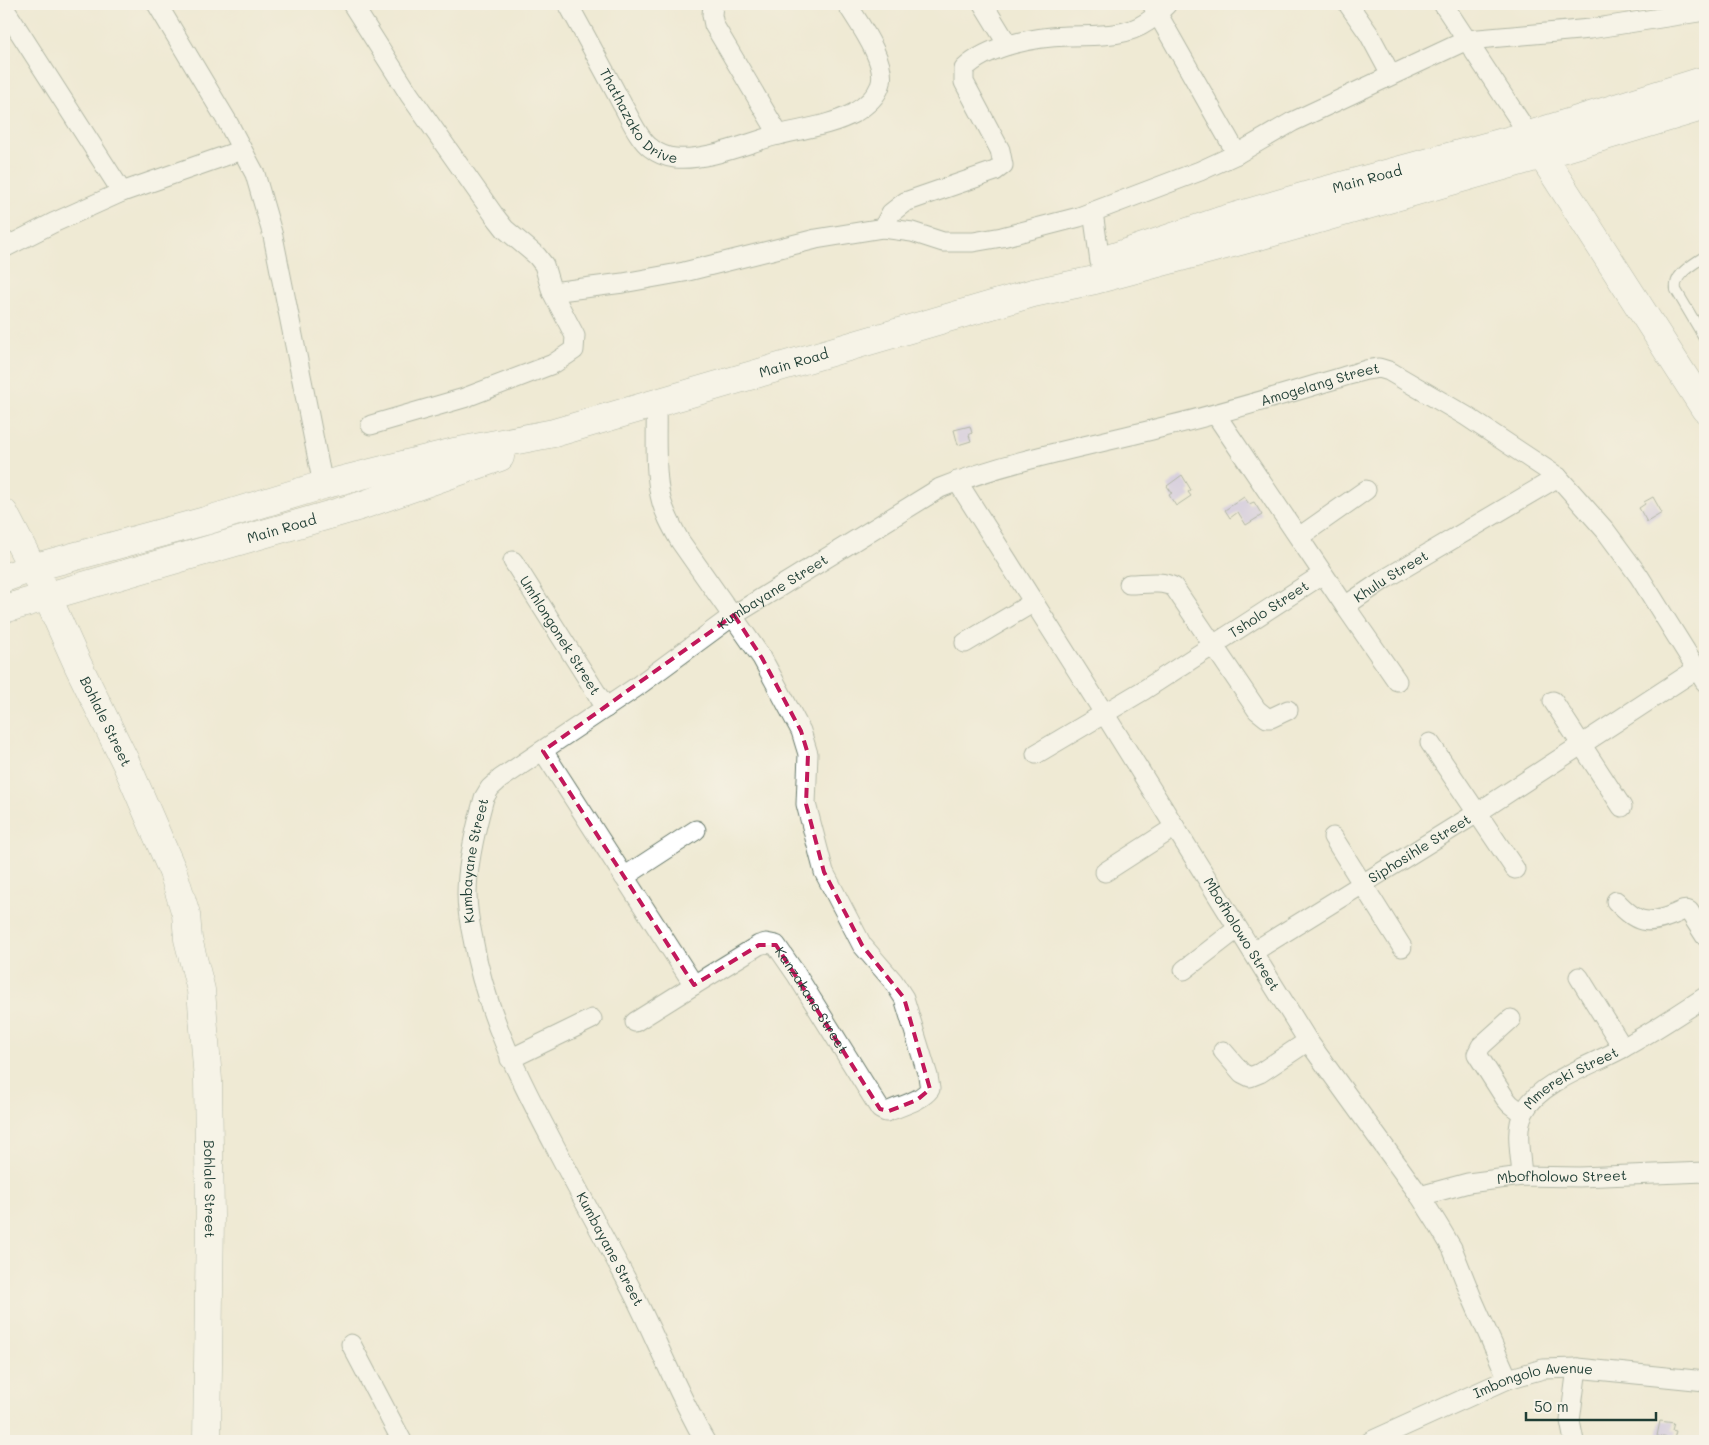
<svg xmlns="http://www.w3.org/2000/svg" width="1709" height="1445" font-family="Mali,sans-serif">
  <style>
    .building { fill: #baafeb }
    .lines { fill: none; stroke-linecap: round; stroke-linejoin: round }
    .lane-casing { stroke: #687a6c; stroke-width: 12 }
    .street-casing { stroke: #687a6c; stroke-width: 21 }
    .secondary-casing { stroke: #687a6c; stroke-width: 29 }
    .primary-casing { stroke: #687a6c; stroke-width: 29 }
    .lane { stroke: #fff; stroke-width: 10 }
    .street { stroke: #fff; stroke-width: 19 }
    .secondary { stroke: #fff; stroke-width: 28 }
    .primary { stroke: #fff; stroke-width: 28 }
    .marked { fill: none; stroke: #c2185b; stroke-width: 4; stroke-dasharray: 10 6; stroke-linejoin: round }
    .labels { text-anchor: middle; stroke-width: 5; stroke-linejoin: round; paint-order: stroke }
    .street-label { font-size: 14px; fill: #1f3d34; stroke: #f7f3e8 }
  </style>
  <rect width="100%" height="100%" fill="#f7f3e8"/>
  <filter id="ink" filterUnits="userSpaceOnUse"><feTurbulence type="fractalNoise" baseFrequency=".02" numOctaves="2"/><feDisplacementMap in="SourceGraphic" scale="10" xChannelSelector="R" yChannelSelector="G"/><feConvolveMatrix kernelMatrix="1 2 1 2 8 2 1 2 1" color-interpolation-filters="sRGB"/></filter>
  <filter id="wash" filterUnits="userSpaceOnUse"><feTurbulence type="fractalNoise" baseFrequency=".0096" numOctaves="4" result="noise"/><feDisplacementMap in="SourceGraphic" scale="20" xChannelSelector="R" yChannelSelector="G"/><feGaussianBlur stdDeviation="1.12" result="paint"/><feColorMatrix in="noise" values="0 0 0 0 0 0 0 0 0 0 0 0 0 0 0 0 0 1.4 0 .05"/><feComposite in="paint" operator="in"/></filter>
  <g filter="url(#wash)">
    <rect width="100%" height="100%" fill="#efead4"/>
    <g id="blocks">
      <path class="building" d="M 970,426 L 972,433 L 969,435 L 971,441 L 958,445 L 954,430 Z
        M 1182,475 L 1191,490 L 1188,492 L 1191,496 L 1176,506 L 1169,495 L 1172,493 L 1167,486 Z
        M 1244,497 L 1249,504 L 1254,502 L 1262,515 L 1246,525 L 1238,512 L 1230,518 L 1225,510 Z
        M 1653,497 L 1662,513 L 1647,522 L 1639,508 L 1645,504 L 1644,502 Z
        M 1660,1421 L 1674,1423 L 1672,1430 L 1676,1431 L 1674,1439 L 1657,1436 Z"/>
    </g>
  </g>
  <g filter="url(#ink)">
    <use href="#blocks" fill-opacity="0" stroke="#687a6c" stroke-width="1"/>
    <g class="lines">
      <g class="lane-casing">
        <path id="lane" d="M 1705,256 C 1694,264 1673,274 1676,290 L 1705,339"/>
      </g>
      <g class="street-casing">
        <g id="street">
          <path d="M 157,4 L 227,121 L 255,174 L 273,236 L 323,485"/>
          <path d="M 352,4 L 409,94 L 494,215 L 505,229 L 537,256 L 544,265 L 552,292 L 575,336 L 574,350 L 553,364 L 464,398 L 371,425"/>
          <path id="s1" d="M 568,4 C 586,37 604,70 622,104 C 629,116 639,140 651,148 C 657,153 666,157 675,158 C 706,161 745,144 774,136 C 801,129 830,126 854,113 C 864,107 876,97 880,86 C 889,64 858,22 847,4"/>
          <path d="M 713,4 L 712,15 L 714,25 L 779,135"/>
          <path d="M 983,4 L 1008,45"/>
          <path d="M 1152,4 L 1237,154"/>
          <path d="M 1348,4 L 1369,34 L 1391,75"/>
          <path d="M 1443,4 L 1529,135"/>
          <path d="M 4,8 L 122,192"/>
          <path d="M 1093,212 L 1100,262"/>
          <path d="M 883,228 L 891,213 L 905,202 L 995,171 L 1003,165 L 1000,150 L 964,82 L 964,69 C 988,45 1036,37 1068,36 C 1095,35 1124,38 1147,22 C 1154,18 1161,10 1167,4"/>
          <path d="M 4,248 L 53,223 L 122,192 L 242,150"/>
          <path d="M 552,292 L 623,283 L 684,272 L 816,239 L 883,228 L 912,232 L 943,242 L 973,242 L 1002,237 L 1079,217 L 1200,171 L 1237,154 L 1292,122 L 1467,40 L 1590,29 L 1705,11"/>
          <path id="s2" d="M 1216,415 L 1345,606 L 1385,579 L 1558,477"/>
          <path id="s3" d="M 957,481 L 1104,713 L 1308,1041 L 1420,1196 L 1437,1223 L 1452,1248 L 1472,1298 L 1508,1379"/>
          <path d="M 1299,537 L 1366,490"/>
          <path id="s4" d="M 513,561 L 606,708"/>
          <path d="M 1129,584 C 1143,584 1161,580 1174,587 L 1257,710 L 1267,718 L 1271,718 L 1288,710"/>
          <path d="M 1345,606 L 1397,681"/>
          <path d="M 965,643 L 1034,602"/>
          <path d="M 1553,701 L 1622,807"/>
          <path d="M 1430,743 L 1515,869"/>
          <path id="s5" d="M 543,751 L 694,985 L 759,945 L 766,943 L 776,945 L 796,974 L 880,1109 L 886,1112 L 889,1111 C 903,1105 921,1101 930,1089 L 928,1076 L 904,998 L 893,981 L 862,945 L 824,872 L 806,804 L 808,754 L 801,731 L 762,658 L 680,541 C 672,527 663,511 660,495 C 654,465 657,433 656,403"/>
          <path id="s6" d="M 1036,754 L 1144,690 L 1323,574"/>
          <path d="M 1333,837 L 1402,947"/>
          <path d="M 1105,872 L 1175,827"/>
          <path d="M 624,877 L 696,830"/>
          <path d="M 1616,901 C 1637,923 1646,926 1675,914 C 1680,912 1684,909 1689,911 L 1705,936"/>
          <path id="s7" d="M 1253,952 L 1477,813 L 1697,669"/>
          <path d="M 1184,970 L 1237,929"/>
          <path d="M 1579,977 L 1623,1048"/>
          <path d="M 1511,1019 L 1481,1046 L 1477,1054 L 1505,1098 L 1510,1104 L 1523,1114"/>
          <path d="M 635,1022 L 694,985"/>
          <path d="M 1223,1051 L 1242,1073 L 1250,1077 L 1260,1073 L 1308,1041"/>
          <path d="M 510,1059 L 592,1019"/>
          <path id="s8" d="M 1522,1176 C 1521,1156 1514,1130 1524,1112 C 1539,1082 1592,1065 1621,1049 C 1650,1033 1678,1015 1705,997"/>
          <path id="s9" d="M 1420,1196 L 1468,1183 L 1522,1176 L 1579,1177 L 1705,1172"/>
          <path d="M 351,1344 L 402,1441"/>
          <path id="s10" d="M 705,1441 C 675,1389 654,1332 626,1279 C 603,1236 580,1194 558,1152 C 522,1084 486,1016 473,939 C 470,925 467,909 467,894 C 467,864 476,827 484,798 L 490,788 L 500,779 L 635,688 L 734,615 L 940,488 C 1013,459 1093,445 1168,426 C 1235,410 1301,389 1366,370 L 1379,368 L 1389,371 L 1466,416 L 1558,477 L 1605,530 L 1639,576 L 1705,682"/>
          <path id="s11" d="M 1371,1441 L 1508,1379 L 1543,1369 L 1577,1368 L 1705,1381"/>
          <path d="M 1574,1441 L 1570,1421 L 1577,1368"/>
        </g>
      </g>
      <g class="secondary-casing">
        <g id="secondary">
          <path d="M 1529,135 L 1705,409"/>
          <path id="s12" d="M 4,513 L 47,596 L 78,665 L 126,763 L 173,872 L 186,914 L 188,939 L 201,990 L 208,1080 L 210,1217 L 207,1441"/>
        </g>
      </g>
      <g class="primary-casing">
        <g id="primary">
          <path id="s13" d="M 1111,258 L 1220,221 L 1316,193 L 1529,135 L 1705,80"/>
          <path id="s14" d="M 4,578 L 32,568 L 205,521 L 323,485 L 454,452 L 554,433 L 1033,293 L 1095,280 L 1259,236 L 1542,155 L 1705,106"/>
          <path id="s15" d="M 4,609 L 360,506 L 500,457"/>
        </g>
      </g>
      <use href="#lane" class="lane"/>
      <use href="#street" class="street"/>
      <use href="#secondary" class="secondary"/>
      <use href="#primary" class="primary"/>
    </g>
  </g>
  <path d="M0 0H1709V1445H0ZM 734,615 L 762,658 L 801,731 L 808,754 L 806,804 L 824,872 L 862,945 L 904,998 L 930,1089 L 917,1100 L 889,1111 L 880,1109 L 776,945 L 759,945 L 694,985 L 543,751 Z" fill="#efead4" fill-opacity=".55" fill-rule="evenodd"/>
  <path class="marked" d="M 734,615 L 762,658 L 801,731 L 808,754 L 806,804 L 824,872 L 862,945 L 904,998 L 930,1089 L 917,1100 L 889,1111 L 880,1109 L 776,945 L 759,945 L 694,985 L 543,751 Z"/>
  <g class="labels">
    <g class="street-label">
      <text dy="5" stroke="none"><textPath href="#s1" startOffset="135">Thathazako Drive</textPath></text>
      <text dy="5" stroke="none"><textPath href="#s13" startOffset="268">Main Road</textPath></text>
      <text dy="5" stroke="none"><textPath href="#s14" startOffset="819">Main Road</textPath></text>
      <text dy="5" stroke="none"><textPath href="#s10" startOffset="1645">Amogelang Street</textPath></text>
      <text dy="5" stroke="none"><textPath href="#s15" startOffset="289">Main Road</textPath></text>
      <text dy="5" stroke="none"><textPath href="#s2" startOffset="285">Khulu Street</textPath></text>
      <text dy="5" stroke="none"><textPath href="#s10" startOffset="1054">Kumbayane Street</textPath></text>
      <text dy="5" stroke="none"><textPath href="#s6" startOffset="274">Tsholo Street</textPath></text>
      <text dy="5" stroke="none"><textPath href="#s4" startOffset="88">Umhlongonek Street</textPath></text>
      <text dy="5" stroke="none"><textPath href="#s12" startOffset="232">Bohlale Street</textPath></text>
      <text dy="5" stroke="none"><textPath href="#s7" startOffset="196">Siphosihle Street</textPath></text>
      <text dy="5" stroke="none"><textPath href="#s10" startOffset="634">Kumbayane Street</textPath></text>
      <text dy="5" stroke="none"><textPath href="#s3" startOffset="535">Mbofholowo Street</textPath></text>
      <text dy="5" stroke="none"><textPath href="#s5" startOffset="438">Kanzakane Street</textPath></text>
      <text dy="5" stroke="none"><textPath href="#s8" startOffset="124">Mmereki Street</textPath></text>
      <text dy="5" stroke="none"><textPath href="#s9" startOffset="144">Mbofholowo Street</textPath></text>
      <text dy="5" stroke="none"><textPath href="#s12" startOffset="718">Bohlale Street</textPath></text>
      <text transform="translate(610 1249) rotate(62)" y="5">Kumbayane Street</text>
      <text dy="5" stroke="none"><textPath href="#s11" startOffset="175">Imbongolo Avenue</textPath></text>
    </g>
  </g>
  <rect width="1709" height="1445" fill="none" stroke="#f7f3e8" stroke-width="20"/>
  <path d="M1526 1412v8h130v-8" fill="none" stroke="#1f3d34" stroke-width="2.5"/>
  <text x="1534" y="1412" font-size="15" fill="#1f3d34" stroke="#f7f3e8" stroke-width="4" paint-order="stroke">50 m</text>
</svg>
